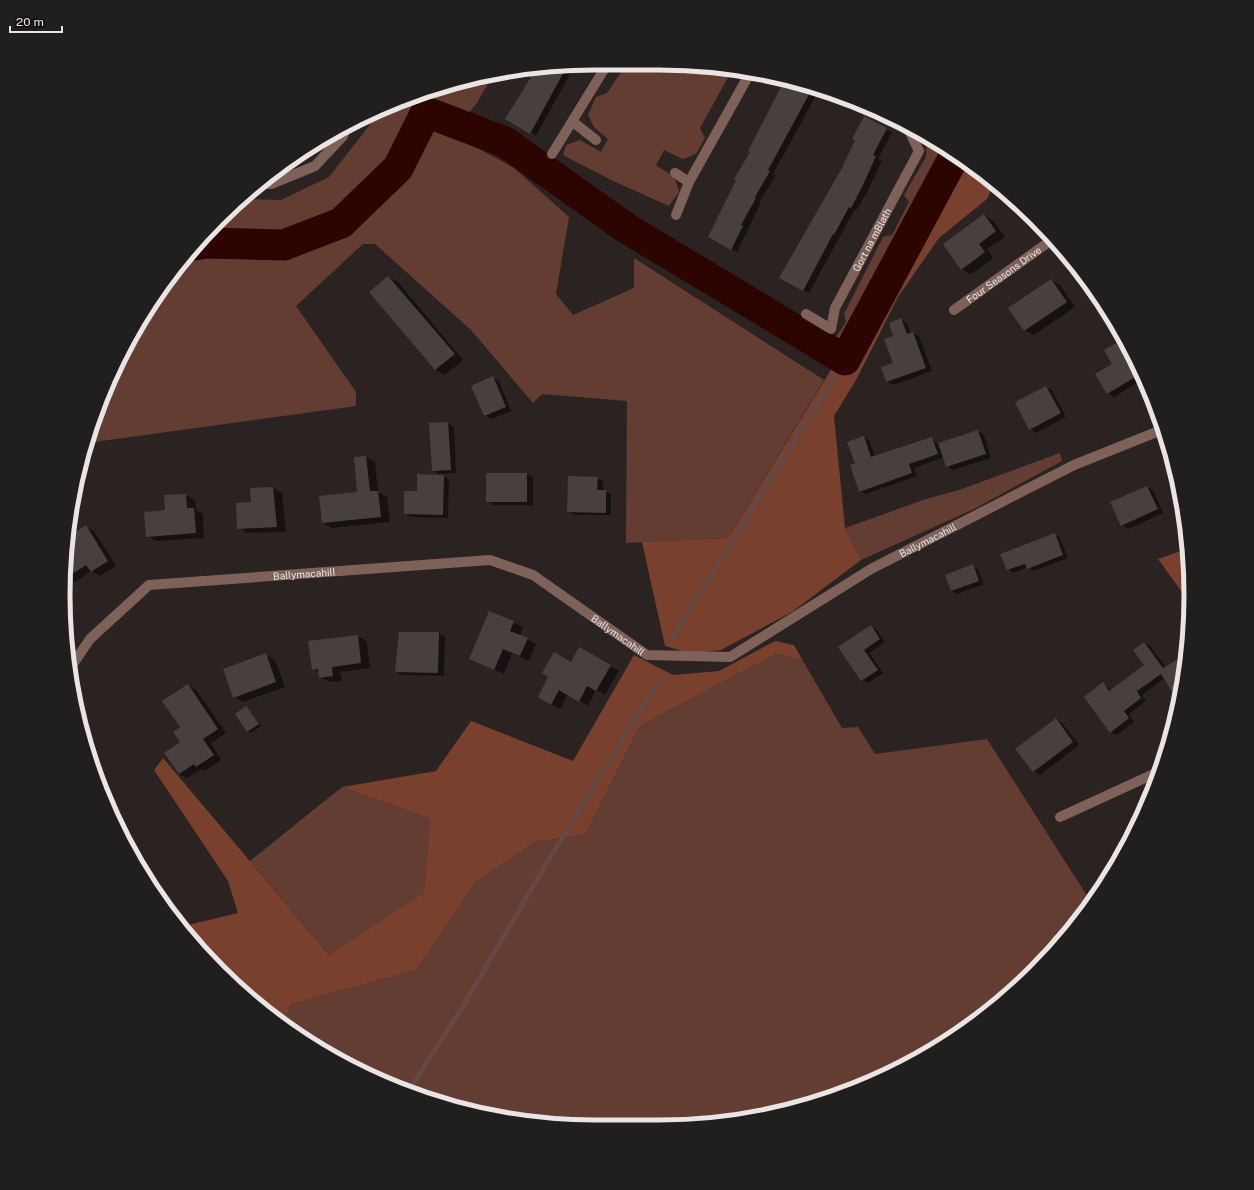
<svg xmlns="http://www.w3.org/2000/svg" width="1254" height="1190" font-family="'Public Sans',sans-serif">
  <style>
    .green { fill: #643d32 }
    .forest { fill: #7a402e }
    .shadow { fill: #0007 }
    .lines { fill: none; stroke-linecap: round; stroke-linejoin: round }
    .stream { stroke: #654844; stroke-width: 5 }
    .river { stroke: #2c0500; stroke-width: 31 }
    .building { fill: #47403e }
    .street { stroke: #7e625a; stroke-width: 10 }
    .labels { text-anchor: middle; stroke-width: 3.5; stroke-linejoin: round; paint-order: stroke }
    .street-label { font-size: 10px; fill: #eae5e4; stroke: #100d0d }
    .rim { fill: none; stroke: #eae5e4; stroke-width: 5 }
  </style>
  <rect width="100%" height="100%" fill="#2a2321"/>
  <path class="green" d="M 627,63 L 694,64 L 732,70 L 700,128 L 705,138 L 696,154 L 683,159 L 664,150 L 656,165 C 668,174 676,174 679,192 L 669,206 L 611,180 L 563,155 L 566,145 L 580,140 L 601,152 L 608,139 L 594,127 L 588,115 L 596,97 L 607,93 Z
    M 494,73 L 477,103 L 466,116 L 448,106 L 437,126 L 514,168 L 569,217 L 556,294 L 573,315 L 634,288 L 634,258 L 824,380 L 728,538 L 626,543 L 627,401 L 542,394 L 533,403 L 471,330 L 375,244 L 363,244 L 296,306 L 356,392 L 356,406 L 87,443 L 91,424 L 134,329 L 195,244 L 247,199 L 281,200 L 329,177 L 383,108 L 391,104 Z
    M 929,139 L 953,154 L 839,347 L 790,317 L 793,314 L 836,337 L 846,322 L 844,314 L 883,237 L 892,235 L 909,202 L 904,195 L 926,157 L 927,140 Z
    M 1060,453 L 1062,461 L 974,509 L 861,560 L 845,528 L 926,499 L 959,490 Z
    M 776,654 L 803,661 L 842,728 L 858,727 L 875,754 L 987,739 L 1091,902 L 1081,919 L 1010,995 L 925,1056 L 830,1099 L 728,1122 L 595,1127 L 491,1117 L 391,1086 L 299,1037 L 282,1023 L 292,1004 L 416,970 L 476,882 L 535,842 L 585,835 L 640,726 Z
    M 342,787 L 430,819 L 424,894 L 329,955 L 250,861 Z"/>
  <path class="forest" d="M 955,156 L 983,173 L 994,183 L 987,199 L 939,238 L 898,297 L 856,380 L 834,416 L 845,528 L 861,560 L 792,612 L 721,650 L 689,653 L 665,646 L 642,542 L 728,538 L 843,350 Z
    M 1187,549 L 1189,602 L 1158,559 Z
    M 775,641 L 794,645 L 803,661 L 776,654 L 640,726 L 585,835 L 535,842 L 476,882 L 416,970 L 292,1004 L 282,1023 L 219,971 L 184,926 L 238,913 L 228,881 L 154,770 L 163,758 L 329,955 L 424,893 L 430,819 L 342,787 L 436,771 L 471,721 L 573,761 L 634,655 L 673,675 L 719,671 Z"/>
  <path class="shadow" d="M 575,65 L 536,136 L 507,118 L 537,69 Z
    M 786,79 L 797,81 L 819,90 L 773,174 L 776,175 L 760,201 L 761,202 L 737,252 L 715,240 L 738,180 Z
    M 864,117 L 892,132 L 878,159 L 882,161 L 869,188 L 857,210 L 855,209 L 809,293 L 781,278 L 843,169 Z
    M 984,215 L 993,221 L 1005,237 L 987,249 L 993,258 L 971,274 L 961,269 Z
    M 388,277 L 398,282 L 463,360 L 445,375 L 436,370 L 371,292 Z
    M 1051,280 L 1060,285 L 1075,307 L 1034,335 L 1024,330 Z
    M 901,320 L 907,323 L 911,334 L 913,333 L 919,336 L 932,371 L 893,385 L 887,381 L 895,363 L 894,336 Z
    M 1120,342 L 1126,345 L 1131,353 L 1143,379 L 1114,397 L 1108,393 L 1097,374 L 1114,364 Z
    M 493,378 L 499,381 L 511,411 L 491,419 L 485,416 L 472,386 Z
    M 1046,387 L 1052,390 L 1066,417 L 1036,433 L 1030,429 L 1016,403 Z
    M 448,423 L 454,427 L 456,473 L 439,474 L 433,470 Z
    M 978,431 L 984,435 L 991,458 L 953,470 L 947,466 L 944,457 L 914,468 L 917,476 L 866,494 L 860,491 L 856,464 L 863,437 L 869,440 L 875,457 L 931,438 L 938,444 Z
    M 366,457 L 375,462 L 378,492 L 387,497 L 390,522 L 332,528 L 323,523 L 358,493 L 355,458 Z
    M 527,474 L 533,477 L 533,505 L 493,505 L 487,501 Z
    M 443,476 L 449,479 L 448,518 L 411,517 L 405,513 L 418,492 Z
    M 597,478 L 603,481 L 603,491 L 611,494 L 611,515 L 574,515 L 568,511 Z
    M 1147,487 L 1153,490 L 1163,513 L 1128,529 L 1122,525 Z
    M 273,488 L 282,493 L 286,532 L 247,533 L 238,528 L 252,503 Z
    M 186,495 L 195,500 L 196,510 L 203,514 L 204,538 L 156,541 L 147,536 L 166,511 Z
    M 86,527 L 94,531 L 116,566 L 100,576 L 91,571 L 75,582 L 68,577 L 68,538 Z
    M 1054,534 L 1060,538 L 1068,558 L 1033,571 L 1028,567 L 1014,573 L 1008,569 Z
    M 972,566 L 978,569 L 984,584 L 957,594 L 951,590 Z
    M 490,612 L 523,627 L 520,635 L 536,644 L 529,661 L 512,653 L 504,674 L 470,659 Z
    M 871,626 L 877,630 L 885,642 L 869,653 L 883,673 L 868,683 L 862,680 L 840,648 Z
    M 439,633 L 445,637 L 444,676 L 402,675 L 396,672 Z
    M 358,636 L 367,642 L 370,668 L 340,672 L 342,681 L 329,682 L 320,677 L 320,673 L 313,669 Z
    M 1144,643 L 1150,646 L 1166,668 L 1186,655 L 1179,698 L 1165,678 L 1142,695 L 1146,701 L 1129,714 L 1134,722 L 1117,735 L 1111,732 L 1103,684 L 1111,690 L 1145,665 Z
    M 579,649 L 619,671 L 605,695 L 596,690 L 588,706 L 568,694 L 560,709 L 539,697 L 571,664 Z
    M 266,655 L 275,660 L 285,687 L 243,702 L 234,697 Z
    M 188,685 L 196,690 L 226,733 L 211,743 L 221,760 L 205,771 L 202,769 L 187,778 L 179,774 L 181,728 Z
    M 246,708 L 261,726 L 250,733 L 248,731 Z
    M 1056,719 L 1062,723 L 1079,745 L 1040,775 L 1034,771 L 1017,749 Z
    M 91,765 L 95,770 L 94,772 L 91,766 Z"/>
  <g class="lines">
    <path class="stream" d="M 673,637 L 845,360
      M 408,1092 L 465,1003 L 539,876 L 658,681"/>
    <path class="river" d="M 195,245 L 208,243 L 284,245 L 341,223 L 398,168 L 426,112 L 505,142 L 626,228 L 845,360 L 955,155"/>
  </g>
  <path class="building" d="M 567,66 L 530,134 L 505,119 L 536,69 Z
    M 785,79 L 813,87 L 768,170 L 770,171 L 755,197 L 756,198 L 741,225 L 743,226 L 731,250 L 708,237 L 736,180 L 734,179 L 750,152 L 748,151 Z
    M 864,116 L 887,128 L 873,155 L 876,156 L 863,185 L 851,208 L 849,207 L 834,235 L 833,234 L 803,291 L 779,278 L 842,168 L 855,140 L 852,139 Z
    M 984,214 L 996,231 L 979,244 L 985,252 L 961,270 L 943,244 Z
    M 388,276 L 455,354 L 435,370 L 369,292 Z
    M 1051,279 L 1067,302 L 1024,331 L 1008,308 Z
    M 901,318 L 907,334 L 913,332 L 926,368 L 886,382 L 881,367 L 893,363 L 884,339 L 893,336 L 889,323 Z
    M 1120,341 L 1140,374 L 1107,394 L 1095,374 L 1112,364 L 1104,350 Z
    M 493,376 L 506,407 L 484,416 L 471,386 Z
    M 1046,386 L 1061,413 L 1029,430 L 1015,402 Z
    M 448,422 L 451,470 L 432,471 L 429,423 Z
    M 978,430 L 986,454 L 946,467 L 938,443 Z
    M 864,436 L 871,457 L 932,437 L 938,454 L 909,464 L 912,473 L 859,492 L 850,465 L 855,463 L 847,442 Z
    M 366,456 L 370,491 L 378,491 L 381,517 L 322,523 L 319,496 L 357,492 L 354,457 Z
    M 486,473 L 527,473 L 527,502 L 486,502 Z
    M 417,474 L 444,475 L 443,515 L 404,514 L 404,491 L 417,491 Z
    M 568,476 L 598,477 L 597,490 L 606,490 L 606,513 L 567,512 Z
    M 1147,486 L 1158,509 L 1121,526 L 1110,502 Z
    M 273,487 L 277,527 L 237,529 L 236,503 L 251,502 L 250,488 Z
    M 186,494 L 187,508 L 194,508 L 196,533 L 146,537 L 144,512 L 165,510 L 164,495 Z
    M 86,525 L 108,561 L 91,572 L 86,565 L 68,577 L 68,537 Z
    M 1055,533 L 1063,555 L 1027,569 L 1025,564 L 1007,570 L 1000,554 Z
    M 973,564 L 979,581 L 951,591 L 945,575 Z
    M 489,611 L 514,621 L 510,631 L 528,638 L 520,656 L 503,649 L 494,670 L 469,659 Z
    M 871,625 L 880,639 L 864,650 L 878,670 L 861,681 L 838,647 Z
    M 399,632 L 439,632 L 438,673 L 395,672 Z
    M 358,635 L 361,663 L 332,667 L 333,676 L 319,678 L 318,669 L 312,670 L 308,641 Z
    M 1144,642 L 1163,668 L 1186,654 L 1178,701 L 1161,674 L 1137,691 L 1141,698 L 1124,711 L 1129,718 L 1110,733 L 1084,697 L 1103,682 L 1109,691 L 1144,665 L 1133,650 Z
    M 579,647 L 611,665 L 596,691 L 587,686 L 579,702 L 559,690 L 551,705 L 538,697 L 548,677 L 542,673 L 554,652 L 571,662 Z
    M 266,653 L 276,682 L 233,698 L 223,669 Z
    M 188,684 L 218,729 L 203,739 L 214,755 L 196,767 L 194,764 L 179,774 L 164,753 L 180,742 L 173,732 L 180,727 L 162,701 Z
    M 246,706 L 259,724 L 247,732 L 235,714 Z
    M 1056,718 L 1073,742 L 1033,772 L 1015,749 Z"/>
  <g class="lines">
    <g class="street">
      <path d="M 573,122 L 596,140"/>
      <path d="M 552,154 L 608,63"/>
      <path d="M 675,173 L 689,182"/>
      <path d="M 264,184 L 271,184 L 315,166 L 343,136 L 346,128"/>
      <path d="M 676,215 L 689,182 L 750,73"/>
      <path id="s1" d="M 954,310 L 1053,239"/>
      <path id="s2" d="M 806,314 L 831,329 L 835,308 L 919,151 L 907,126"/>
      <path id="s3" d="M 69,670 L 90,639 L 149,585 L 490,560 L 533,575 L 647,655 L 730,657 L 871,569 L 1074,465 L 1164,429"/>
      <path d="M 1060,817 L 1158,772"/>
    </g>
  </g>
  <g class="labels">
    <g class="street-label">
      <text dy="4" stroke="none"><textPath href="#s2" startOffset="128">Gort na mBlath</textPath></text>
      <text dy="4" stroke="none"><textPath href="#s1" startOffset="61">Four Seasons Drive</textPath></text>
      <text dy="4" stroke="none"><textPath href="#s3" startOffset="957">Ballymacahill</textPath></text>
      <text dy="4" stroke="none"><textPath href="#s3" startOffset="273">Ballymacahill</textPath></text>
      <text dy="4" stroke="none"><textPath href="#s3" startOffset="609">Ballymacahill</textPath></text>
    </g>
  </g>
  <path d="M0 0H1254V1190H0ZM595 70H659A525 525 0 0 1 1184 595V595A525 525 0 0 1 659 1120H595A525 525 0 0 1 70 595V595A525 525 0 0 1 595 70Z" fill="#211e1e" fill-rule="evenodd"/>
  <path class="rim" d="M595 70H659A525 525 0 0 1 1184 595V595A525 525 0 0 1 659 1120H595A525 525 0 0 1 70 595V595A525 525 0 0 1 595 70Z"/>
  <path d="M10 26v6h52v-6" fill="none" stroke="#eae5e4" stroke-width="2"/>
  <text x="16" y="26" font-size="12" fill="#eae5e4" stroke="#100d0d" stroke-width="3" paint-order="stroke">20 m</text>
</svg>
